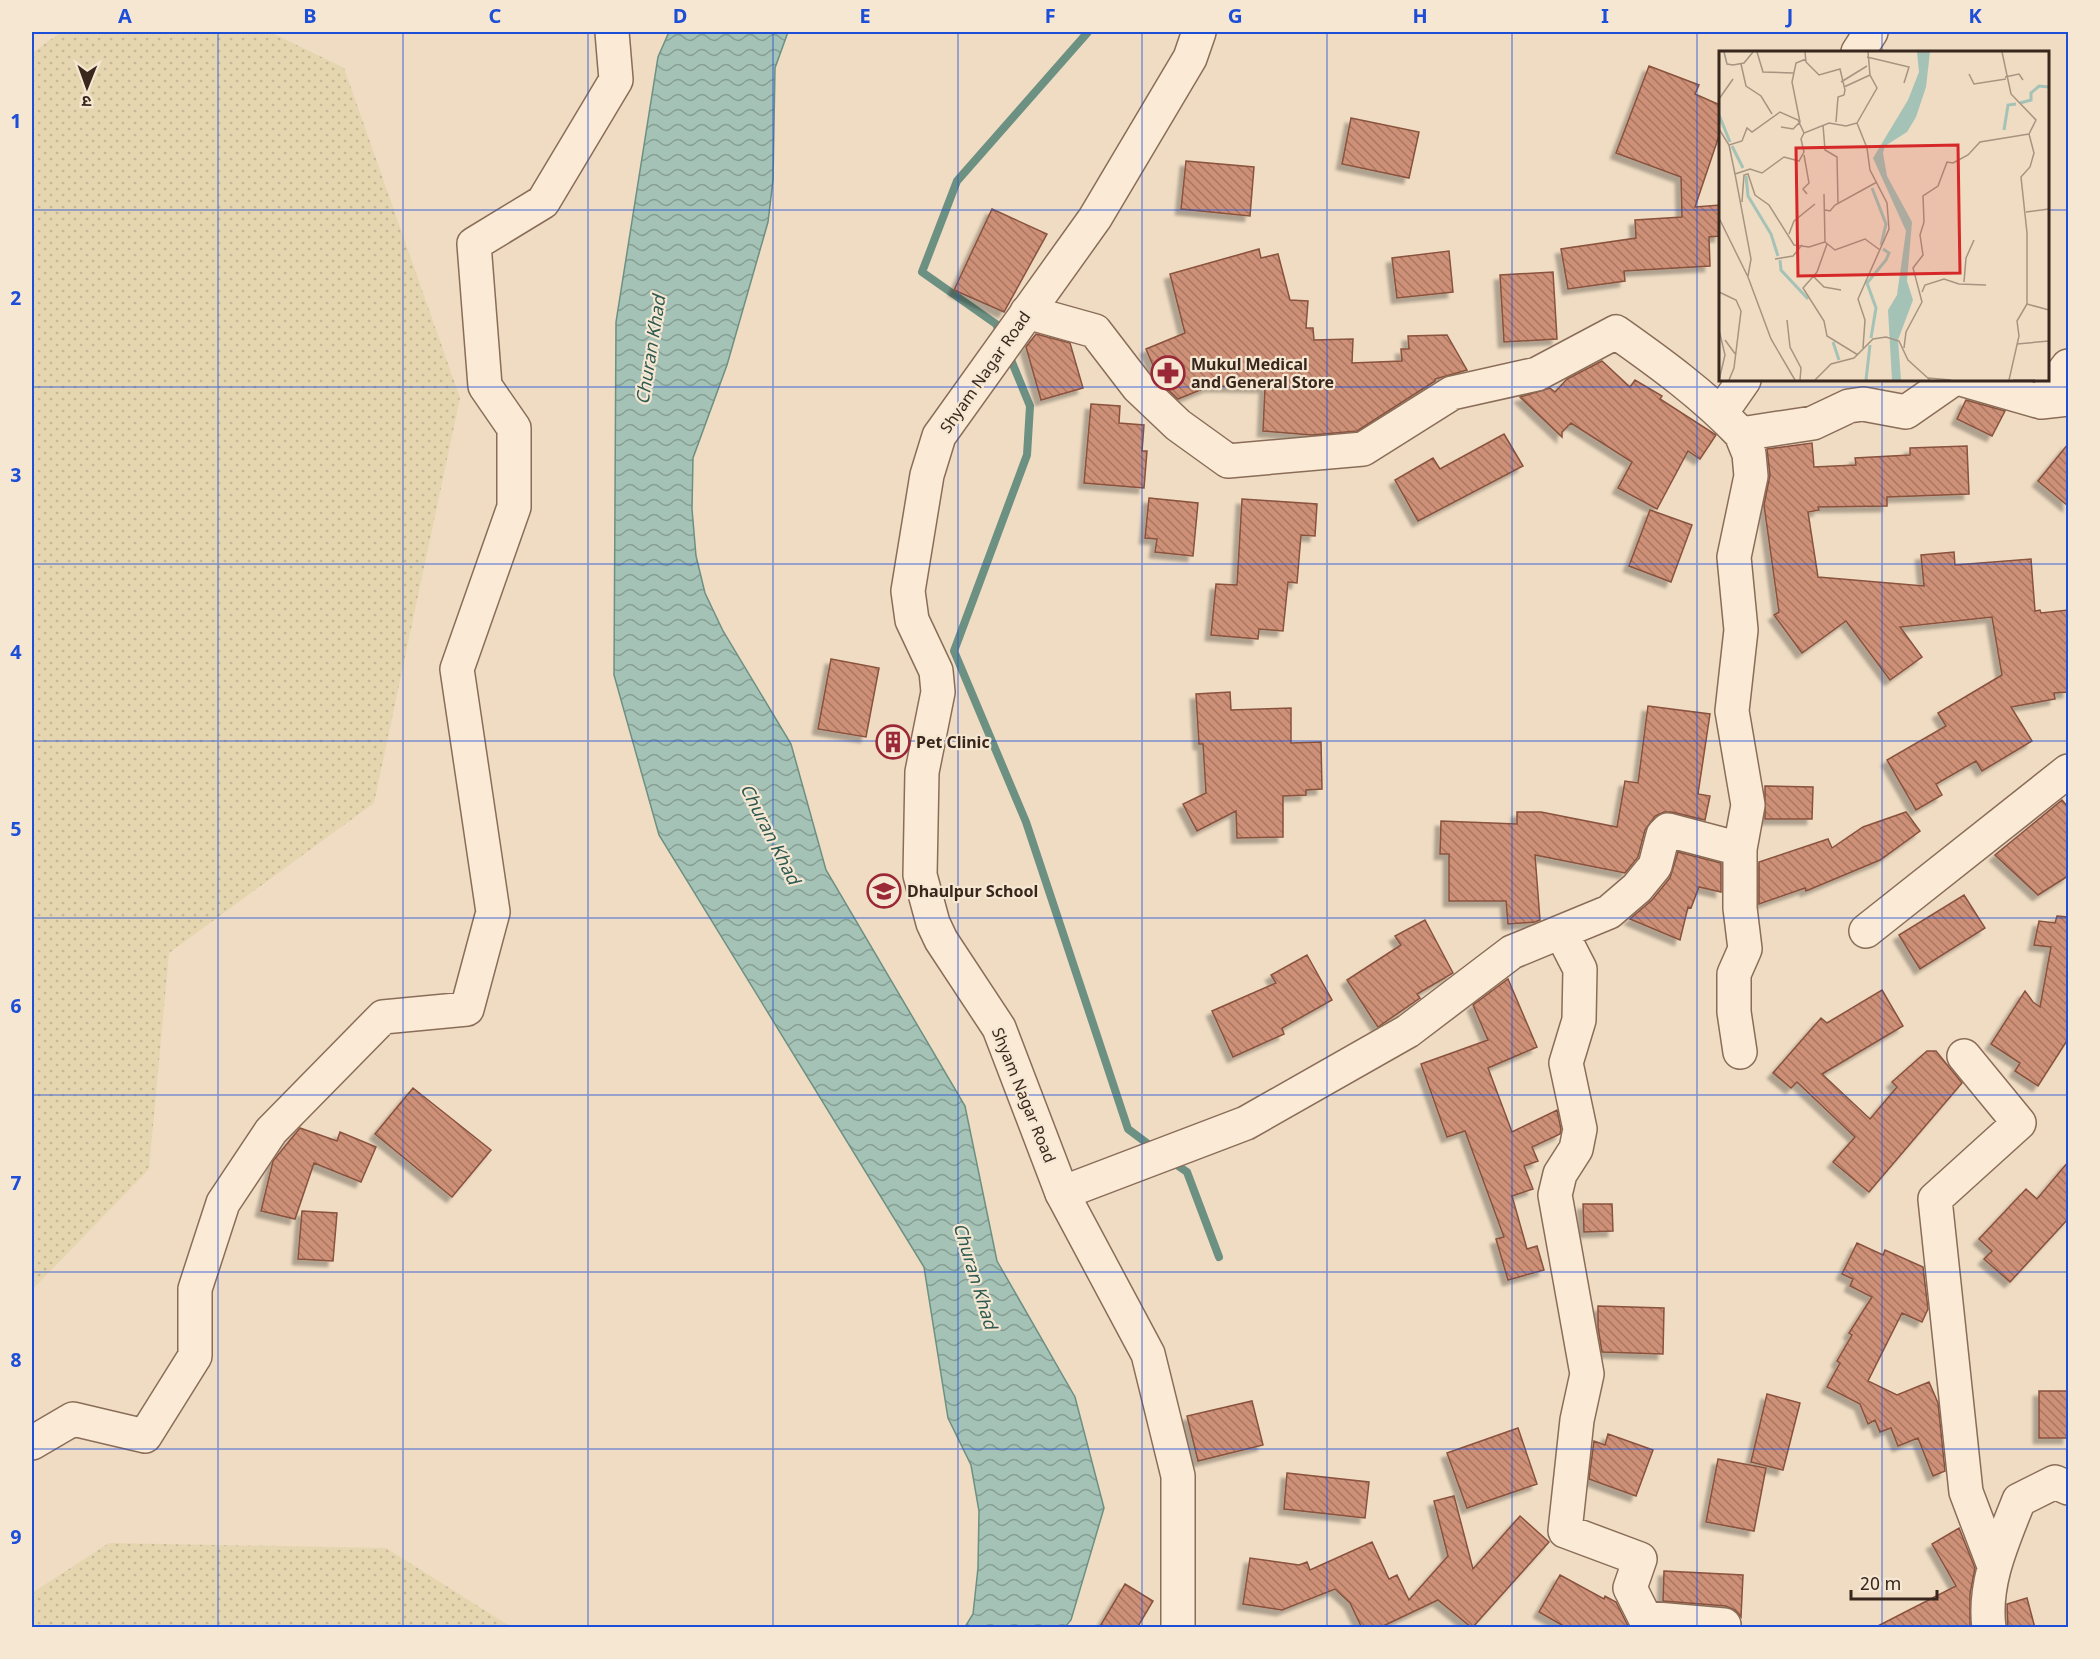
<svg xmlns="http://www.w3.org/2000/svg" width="2100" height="1659" font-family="Georgia,'Noto Sans Devanagari',serif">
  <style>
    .farmland { fill: url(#farmland-dots) }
    .water { fill: url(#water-waves); stroke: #6c9082; stroke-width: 1.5 }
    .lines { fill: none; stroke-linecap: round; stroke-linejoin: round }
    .stream { stroke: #6c9082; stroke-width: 8 }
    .building { fill: url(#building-back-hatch); stroke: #89523e; stroke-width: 1.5; filter: url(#shadow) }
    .minor-casing { stroke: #8a6d59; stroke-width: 36 }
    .tertiary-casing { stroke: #8a6d59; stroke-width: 36 }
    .minor { stroke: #faead6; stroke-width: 33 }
    .tertiary { stroke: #faead6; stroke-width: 33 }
    .grid { fill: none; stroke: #1d4ed8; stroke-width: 1.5; stroke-opacity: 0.55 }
    .labels { text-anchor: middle; stroke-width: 4.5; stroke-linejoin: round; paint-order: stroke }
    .poi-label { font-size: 16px; font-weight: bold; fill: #39271e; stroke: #f6e7d2; text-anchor: start }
    .street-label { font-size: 16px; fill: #39271e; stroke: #f6e7d2 }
    .water-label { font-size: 18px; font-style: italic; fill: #2c5951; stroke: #f6e7d2 }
    .inset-river { fill: none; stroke: #a5c2b6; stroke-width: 3 }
    .inset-road { fill: none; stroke: #a69481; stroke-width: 1.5 }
    .view { fill: #d62828; fill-opacity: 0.15; stroke: #d62828; stroke-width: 3 }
    .inset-edge { fill: none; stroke: #39271e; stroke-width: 3 }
    .neatline { fill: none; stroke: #1d4ed8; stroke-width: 2 }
    .grid-label { font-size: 20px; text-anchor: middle; font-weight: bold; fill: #1d4ed8 }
  </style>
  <defs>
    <pattern id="farmland-dots" width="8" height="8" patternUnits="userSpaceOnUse" patternTransform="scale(1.5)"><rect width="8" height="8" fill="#e5d6b0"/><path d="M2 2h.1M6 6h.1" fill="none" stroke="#c5b897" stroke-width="1.8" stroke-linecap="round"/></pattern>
    <pattern id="water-waves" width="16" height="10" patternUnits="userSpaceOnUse" patternTransform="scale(1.5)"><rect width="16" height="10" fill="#a5c2b6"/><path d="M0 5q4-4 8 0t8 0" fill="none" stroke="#879e93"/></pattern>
    <pattern id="building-back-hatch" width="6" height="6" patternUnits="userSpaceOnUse" patternTransform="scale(1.5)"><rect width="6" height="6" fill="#ce9178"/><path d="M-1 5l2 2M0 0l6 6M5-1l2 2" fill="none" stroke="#a87662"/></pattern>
    <filter id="shadow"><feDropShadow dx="-5.5" dy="5.5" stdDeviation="1.5" flood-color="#0004"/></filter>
  </defs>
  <rect width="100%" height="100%" fill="#efdcc3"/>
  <path class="farmland" d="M 61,32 L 270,32 L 344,68 L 460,398 L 374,803 L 169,953 L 149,1169 L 32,1290 L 32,53 Z
    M 109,1543 L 386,1548 L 511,1627 L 32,1627 L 32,1593 Z"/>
  <path class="water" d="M 669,32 L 788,32 L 775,68 L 773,180 L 768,222 L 727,365 L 693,458 L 692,509 L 696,556 L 705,593 L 723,631 L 791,744 L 826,870 L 965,1106 L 997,1261 L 1075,1397 L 1104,1508 L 1071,1620 L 1065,1627 L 965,1627 L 973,1614 L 978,1568 L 979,1511 L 971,1465 L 948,1418 L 924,1267 L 659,835 L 614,675 L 616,322 L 658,57 Z"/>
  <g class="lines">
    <path class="stream" d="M 1000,334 L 996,324 L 922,272 L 957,181 L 1088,32
      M 1009,355 L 1030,406 L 1027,455 L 954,651 L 1026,822 L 1128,1129 L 1156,1150
      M 1171,1161 L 1187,1172 L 1219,1257"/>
  </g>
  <path class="building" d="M 1649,66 L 1699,85 L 1695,94 L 1720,105 L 1720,133 L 1695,207 L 1720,205 L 1720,236 L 1709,237 L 1710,266 L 1624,271 L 1625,281 L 1568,289 L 1561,249 L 1636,238 L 1635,220 L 1682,217 L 1681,177 L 1616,153 Z
    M 1351,118 L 1419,132 L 1409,178 L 1342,164 Z
    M 1186,161 L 1254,167 L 1250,216 L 1181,209 Z
    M 992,209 L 1047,234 L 1004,312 L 954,290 Z
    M 1259,249 L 1261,258 L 1278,254 L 1290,300 L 1308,301 L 1306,328 L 1313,328 L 1314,340 L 1353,339 L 1352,363 L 1402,361 L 1401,349 L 1409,349 L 1408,336 L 1447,335 L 1467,370 L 1435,379 L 1435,381 L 1357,431 L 1312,435 L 1263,431 L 1265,387 L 1210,386 L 1178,399 L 1160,382 L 1146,349 L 1185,333 L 1170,274 Z
    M 1449,251 L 1453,292 L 1397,298 L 1392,258 Z
    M 1553,272 L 1557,339 L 1504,342 L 1500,275 Z
    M 1036,334 L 1070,343 L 1083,388 L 1041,400 L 1026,347 Z
    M 1602,361 L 1630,387 L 1635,380 L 1662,396 L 1660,399 L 1716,435 L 1700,459 L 1688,451 L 1657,509 L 1618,488 L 1632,462 L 1571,423 L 1562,432 L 1562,437 L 1520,397 L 1550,388 L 1555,392 L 1567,379 Z
    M 1966,400 L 2005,411 L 1992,436 L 1957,419 Z
    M 1091,404 L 1120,406 L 1119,423 L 1144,425 L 1142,451 L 1147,451 L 1144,488 L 1084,483 Z
    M 1504,434 L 1523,466 L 1418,521 L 1395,480 L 1433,458 L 1440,469 Z
    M 1812,443 L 1814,467 L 1856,465 L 1855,458 L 1910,455 L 1910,448 L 1967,446 L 1969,494 L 1887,497 L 1887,506 L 1818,507 L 1819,510 L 1808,512 L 1818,577 L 1924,586 L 1921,555 L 1954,552 L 1955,565 L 2031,559 L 2035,611 L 2040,610 L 2041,613 L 2068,610 L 2068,692 L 2054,693 L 2055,699 L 2011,707 L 2032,741 L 1982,771 L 1976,761 L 1936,784 L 1942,795 L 1916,810 L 1887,760 L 1946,726 L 1938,713 L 2002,675 L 1992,617 L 1900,627 L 1922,657 L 1890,680 L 1846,621 L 1802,653 L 1774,615 L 1779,612 L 1764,505 L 1770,475 L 1767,449 Z
    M 2068,444 L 2068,506 L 2038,481 Z
    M 1149,498 L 1198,503 L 1193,556 L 1155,552 L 1157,539 L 1145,538 Z
    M 1242,499 L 1317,504 L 1315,536 L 1301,535 L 1297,583 L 1288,582 L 1283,631 L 1259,629 L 1258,639 L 1211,635 L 1216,584 L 1237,585 Z
    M 1650,510 L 1692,525 L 1671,582 L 1629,566 Z
    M 831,659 L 879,668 L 866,737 L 818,729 Z
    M 1230,692 L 1231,710 L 1291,708 L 1291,743 L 1321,742 L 1322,789 L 1306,790 L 1306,795 L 1283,796 L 1283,837 L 1237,838 L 1236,811 L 1197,831 L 1183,804 L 1206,793 L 1203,744 L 1199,744 L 1196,694 Z
    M 1648,706 L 1710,714 L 1698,794 L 1710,796 L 1705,820 L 1672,812 L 1664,812 L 1655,816 L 1645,830 L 1638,857 L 1625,873 L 1535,855 L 1540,920 L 1535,922 L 1508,924 L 1506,901 L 1449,901 L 1449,854 L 1440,854 L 1441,821 L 1517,824 L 1517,812 L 1541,812 L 1617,827 L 1625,781 L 1638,783 Z
    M 1765,786 L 1813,787 L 1812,819 L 1765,819 Z
    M 2062,800 L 2068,807 L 2068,876 L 2038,895 L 1995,855 Z
    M 1906,812 L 1920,831 L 1880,860 L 1806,891 L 1805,888 L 1759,904 L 1759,862 L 1828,839 L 1832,848 L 1863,827 Z
    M 1678,852 L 1721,863 L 1721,892 L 1699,887 L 1691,908 L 1688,907 L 1680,940 L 1630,919 L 1652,900 L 1670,878 Z
    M 1964,895 L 1985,928 L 1920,969 L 1899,935 Z
    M 2057,916 L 2068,917 L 2068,1039 L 2038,1086 L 2015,1071 L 2020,1063 L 1991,1044 L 2025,991 L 2033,1002 L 2040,1007 L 2051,947 L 2034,945 L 2039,921 L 2055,923 Z
    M 1425,920 L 1453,973 L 1417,994 L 1420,998 L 1378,1027 L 1347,980 L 1401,945 L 1395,936 Z
    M 1307,955 L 1332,1000 L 1282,1028 L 1284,1034 L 1233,1057 L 1212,1011 L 1276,983 L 1271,975 Z
    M 1508,979 L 1537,1047 L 1488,1068 L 1512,1132 L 1557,1110 L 1561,1129 L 1560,1134 L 1532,1147 L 1538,1161 L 1524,1166 L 1533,1189 L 1512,1196 L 1527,1249 L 1537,1246 L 1544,1270 L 1508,1280 L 1496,1239 L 1504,1237 L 1465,1131 L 1447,1137 L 1421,1064 L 1488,1040 L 1473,1005 Z
    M 1882,990 L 1903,1026 L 1822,1074 L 1870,1119 L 1897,1087 L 1892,1082 L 1927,1051 L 1936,1051 L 1962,1083 L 1869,1192 L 1833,1162 L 1855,1137 L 1797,1082 L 1791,1088 L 1773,1073 L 1821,1018 L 1827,1023 Z
    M 413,1088 L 491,1150 L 452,1197 L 375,1134 Z
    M 300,1128 L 337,1141 L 340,1132 L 376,1147 L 361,1182 L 314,1163 L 295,1219 L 261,1211 L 273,1161 Z
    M 2068,1162 L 2068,1219 L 2010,1282 L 1984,1259 L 1992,1251 L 1979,1239 L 2026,1189 L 2037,1199 Z
    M 1583,1204 L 1612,1204 L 1613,1231 L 1584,1232 Z
    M 302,1211 L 337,1213 L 333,1261 L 298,1259 Z
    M 1857,1243 L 1883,1255 L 1885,1250 L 1923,1267 L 1928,1309 L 1922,1322 L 1902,1313 L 1868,1381 L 1897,1395 L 1929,1382 L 1938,1403 L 1945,1471 L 1933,1476 L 1918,1438 L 1898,1446 L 1891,1428 L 1880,1432 L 1875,1420 L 1868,1424 L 1860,1404 L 1827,1387 L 1840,1363 L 1837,1361 L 1852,1335 L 1849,1333 L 1872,1297 L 1850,1286 L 1853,1279 L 1842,1274 Z
    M 1598,1306 L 1664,1308 L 1663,1354 L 1602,1352 L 1598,1327 Z
    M 2039,1391 L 2068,1391 L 2068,1438 L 2039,1438 Z
    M 1767,1394 L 1800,1403 L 1783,1470 L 1751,1462 Z
    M 1252,1401 L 1263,1445 L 1198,1461 L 1187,1416 Z
    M 1518,1428 L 1537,1484 L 1467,1508 L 1447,1453 Z
    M 1608,1434 L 1653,1450 L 1636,1496 L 1589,1479 L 1594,1441 L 1605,1445 Z
    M 1718,1459 L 1766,1468 L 1754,1531 L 1706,1522 Z
    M 1287,1473 L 1369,1482 L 1365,1518 L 1284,1509 Z
    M 1454,1496 L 1473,1569 L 1520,1516 L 1549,1542 L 1472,1628 L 1438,1600 L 1379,1628 L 1362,1628 L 1350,1603 L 1335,1589 L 1282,1610 L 1243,1604 L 1250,1558 L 1299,1565 L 1307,1562 L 1310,1570 L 1372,1542 L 1389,1579 L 1397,1575 L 1409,1600 L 1448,1556 L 1434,1501 Z
    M 1959,1528 L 1975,1568 L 1970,1594 L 1970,1628 L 1874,1628 L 1956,1586 L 1932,1544 Z
    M 1664,1571 L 1743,1575 L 1741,1617 L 1735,1610 L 1726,1606 L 1663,1601 Z
    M 1560,1575 L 1604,1599 L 1605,1596 L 1616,1602 L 1629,1628 L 1567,1628 L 1539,1612 Z
    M 1125,1584 L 1153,1601 L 1137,1628 L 1099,1628 Z
    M 2027,1598 L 2035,1628 L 2008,1628 L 2007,1604 Z"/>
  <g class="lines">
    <g class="minor-casing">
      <path id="minor" d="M 1858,52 L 1871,32
        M 1027,312 L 1095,331 L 1138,387 L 1178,425 L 1228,461 L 1363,449 L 1452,393 L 1537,374 L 1616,332 C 1660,363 1704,395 1741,434
        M 1964,380 L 2041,402 L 2068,399
        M 2041,402 L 2068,366
        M 1721,413 L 1744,380
        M 1866,931 L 2068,771
        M 1561,932 L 1580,969 L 1579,1020 L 1566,1063 L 1580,1129 L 1576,1149 L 1560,1174 L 1555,1195 L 1587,1374 L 1577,1420 L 1565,1531 L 1640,1559 L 1630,1588 L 1645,1618 L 1724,1625 L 1724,1628
        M 1740,1052 L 1734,1012 L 1734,974 L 1745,949 L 1740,908 L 1740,849 L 1748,805 L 1732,711 L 1741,630 L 1734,557 L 1751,476 L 1749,454 L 1741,434 L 1813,423 L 1849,406 L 1863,404 L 1906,412 L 1952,380
        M 1964,1056 L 2019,1123 L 1935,1199 L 1966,1492 L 1994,1566
        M 1062,1193 L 1246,1123 L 1408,1031 L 1512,952 L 1609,912 L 1637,888 L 1655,866 L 1663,835 L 1668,830 L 1740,849
        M 32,1443 L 73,1419 L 145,1436 L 195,1356 L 195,1289 L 223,1203 L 271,1131 L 383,1017 L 467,1009 L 493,912 L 457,669 L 514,507 L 514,428 L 485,386 L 474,244 L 543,202 L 616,80 L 612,32
        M 1989,1628 C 1983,1583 2003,1541 2019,1500 L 2055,1482 L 2068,1488"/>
    </g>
    <g class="tertiary-casing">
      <path id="tertiary" d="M 1178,1628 L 1178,1476 L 1148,1354 L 1062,1193 L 999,1028 L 941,940 L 933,923 L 920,875 L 922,772 L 938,692 L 936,671 L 912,620 L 908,591 L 927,475 L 939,436 L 1095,218 L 1190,58 L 1199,32"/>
    </g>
    <use href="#minor" class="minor"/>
    <use href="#tertiary" class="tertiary"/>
  </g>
  <path class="grid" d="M 218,32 L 218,1628M 403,32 L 403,1628M 588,32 L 588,1628M 773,32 L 773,1628M 958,32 L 958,1628M 1142,32 L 1142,1628M 1327,32 L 1327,1628M 1512,32 L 1512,1628M 1697,32 L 1697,1628M 1882,32 L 1882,52M 32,210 L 1720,210M 2048,210 L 2068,210M 1882,380 L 1882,1628M 32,387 L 2068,387M 32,564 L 2068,564M 32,741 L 2068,741M 32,918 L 2068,918M 32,1095 L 2068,1095M 32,1272 L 2068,1272M 32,1449 L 2068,1449"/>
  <defs>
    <g id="pharmacy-ring" transform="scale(1.725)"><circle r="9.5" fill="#f6e7d2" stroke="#9a2837" stroke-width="1.5"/><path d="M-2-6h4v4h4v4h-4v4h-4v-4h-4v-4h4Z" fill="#9a2837"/></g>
    <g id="building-ring" transform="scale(1.725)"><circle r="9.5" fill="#f6e7d2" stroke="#9a2837" stroke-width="1.5"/><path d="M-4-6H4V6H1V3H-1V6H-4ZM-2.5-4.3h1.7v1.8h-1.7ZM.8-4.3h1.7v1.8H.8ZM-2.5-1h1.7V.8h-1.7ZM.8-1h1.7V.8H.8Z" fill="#9a2837"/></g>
    <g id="school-ring" transform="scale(1.725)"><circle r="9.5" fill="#f6e7d2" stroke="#9a2837" stroke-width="1.5"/><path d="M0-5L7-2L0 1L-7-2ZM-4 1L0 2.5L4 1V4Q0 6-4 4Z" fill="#9a2837"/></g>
  </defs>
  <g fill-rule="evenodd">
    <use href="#pharmacy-ring" x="1168" y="373"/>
    <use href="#building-ring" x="893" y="742"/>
    <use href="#school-ring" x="884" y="891"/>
  </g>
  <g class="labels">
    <g class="poi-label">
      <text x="1191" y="370">Mukul Medical<tspan x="1191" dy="18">and General Store</tspan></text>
      <text x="916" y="748">Pet Clinic</text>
      <text x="907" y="897">Dhaulpur School</text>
    </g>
    <g class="street-label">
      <text transform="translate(985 372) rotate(-55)" y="6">Shyam Nagar Road</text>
      <text transform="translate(1024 1095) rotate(68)" y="6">Shyam Nagar Road</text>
    </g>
    <g class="water-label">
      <text transform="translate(651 350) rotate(-81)" y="6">Churan Khad</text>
      <text transform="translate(770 834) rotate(63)" y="6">Churan Khad</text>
      <text transform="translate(975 1276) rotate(73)" y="6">Churan Khad</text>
    </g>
  </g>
  <g transform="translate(1719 51)">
    <rect width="330" height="330" fill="#efdcc3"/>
    <path d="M 198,1 L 211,1 L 207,36 L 197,66 L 188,81 L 166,95 L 164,102 L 168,125 L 193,171 L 188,230 L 194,249 L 179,289 L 182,329 L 173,329 L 169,259 L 178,244 L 187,180 L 154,107 L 189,49 L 200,21 Z" fill="#a5c2b6"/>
    <path class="inset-river" d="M 301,52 L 312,49 L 312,42 L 320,35 L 330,36M 0,64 L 11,91M 285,79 L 289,54 L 297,53M 13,95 L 24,117M 27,125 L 29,145 L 52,183 L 59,205M 153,137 L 167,173 L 162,194M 61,209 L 62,219 L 89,248M 152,287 L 157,257 L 148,232 L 167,209 L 170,202 L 164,198M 114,291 L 120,309M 147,329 L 151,294"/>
    <path class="inset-road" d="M 5,1 L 8,13 L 14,14 L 25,12 L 34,1M 38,1 L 44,21 L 74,22M 86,1 L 87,11 L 100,24 L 121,18 L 126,39 L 125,44 L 119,46 L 117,71M 283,1 L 292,43 L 317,69 L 310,83 L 315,102 L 311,116 L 302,126 L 308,182 L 308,253 L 298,270 L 300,285 L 290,329M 148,6 L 190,16 L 185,32M 22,13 L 27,35 L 42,45 L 53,63M 250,23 L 255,33 L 287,28M 286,26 L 300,23 L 304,29M 122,31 L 148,15M 125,36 L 151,24M 0,48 L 14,28M 104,74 L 106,99 L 118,106 L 119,152M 62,76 L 74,78 L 81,71 L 73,31 L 77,12 L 87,8M 0,78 L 10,94 L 16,123M 12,103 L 10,94 L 23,90 L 28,77 L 33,81 L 61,61 L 79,69 L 85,82M 85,104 L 90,132 L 84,138 L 88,143M 23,151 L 25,124 L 29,123 L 36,144 L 50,154 L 75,194 L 90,196 L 106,191 L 105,143M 106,159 L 111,160 L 116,154 L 158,131M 307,161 L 330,158M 0,167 L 29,226 L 52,288 L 76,329M 70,183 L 75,170 L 96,153M 106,191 L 116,199 L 146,188 L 161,199M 108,193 L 98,221 L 84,237 L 105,270 L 108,285 L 139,304M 56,208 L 74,205 L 83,194M 29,225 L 32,208 L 16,123 L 31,118 L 43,122 L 65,106 L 80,110 L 85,101 L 82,88 L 85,82 L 110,72 L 127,75 L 138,72M 94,225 L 105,236 L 122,239M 245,231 L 247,207 L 255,189M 0,241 L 17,249 L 22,260 L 15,317 L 10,329M 203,241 L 206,234 L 225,228 L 240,233 L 267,234M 308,253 L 330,259M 68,269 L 71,296 L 82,317 L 81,329M 0,279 L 6,304 L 0,329M 6,289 L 17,304M 298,293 L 330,290M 144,297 L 146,269 L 139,248 L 170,178 L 168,152 L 151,119 L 148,97 L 138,72 L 158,37 L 151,24 L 149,1M 185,297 L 187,281 L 203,251 L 194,217 L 204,204 L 201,184 L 205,171 L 204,145 L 219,135 L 228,111 L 234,112 L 249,104 L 261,91 L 310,83M 209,327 L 232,329M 96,329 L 112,313 L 135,307 L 154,288 L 167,286 L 180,290 L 189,309 L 211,329M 294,329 L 316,329"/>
    <path class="view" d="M 239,94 L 241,222 L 79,225 L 77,97 Z"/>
    <rect width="330" height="330" class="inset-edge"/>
  </g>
  <rect width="2100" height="1659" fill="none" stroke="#f6e7d2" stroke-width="66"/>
  <g transform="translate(87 87) rotate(181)" stroke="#f6e7d2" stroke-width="4.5" paint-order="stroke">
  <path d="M0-4.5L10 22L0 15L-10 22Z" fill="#39271e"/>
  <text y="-9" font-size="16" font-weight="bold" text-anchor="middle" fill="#39271e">उ</text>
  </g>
  <path d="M1851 1590v9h86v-9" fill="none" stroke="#39271e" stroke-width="3"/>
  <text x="1860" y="1590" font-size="18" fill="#39271e" stroke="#f6e7d2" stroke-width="4.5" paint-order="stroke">20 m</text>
  <rect x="33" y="33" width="2034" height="1593" class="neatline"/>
  <g class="grid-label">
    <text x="125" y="23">A</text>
    <text x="310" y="23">B</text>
    <text x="495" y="23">C</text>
    <text x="680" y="23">D</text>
    <text x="865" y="23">E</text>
    <text x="1050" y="23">F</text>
    <text x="1235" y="23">G</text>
    <text x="1420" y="23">H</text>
    <text x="1605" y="23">I</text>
    <text x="1790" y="23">J</text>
    <text x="1975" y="23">K</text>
    <text x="16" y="128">1</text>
    <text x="16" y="305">2</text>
    <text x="16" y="482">3</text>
    <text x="16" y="659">4</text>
    <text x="16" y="836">5</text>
    <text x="16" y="1013">6</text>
    <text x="16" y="1190">7</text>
    <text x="16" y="1367">8</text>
    <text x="16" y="1544">9</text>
  </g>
</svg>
